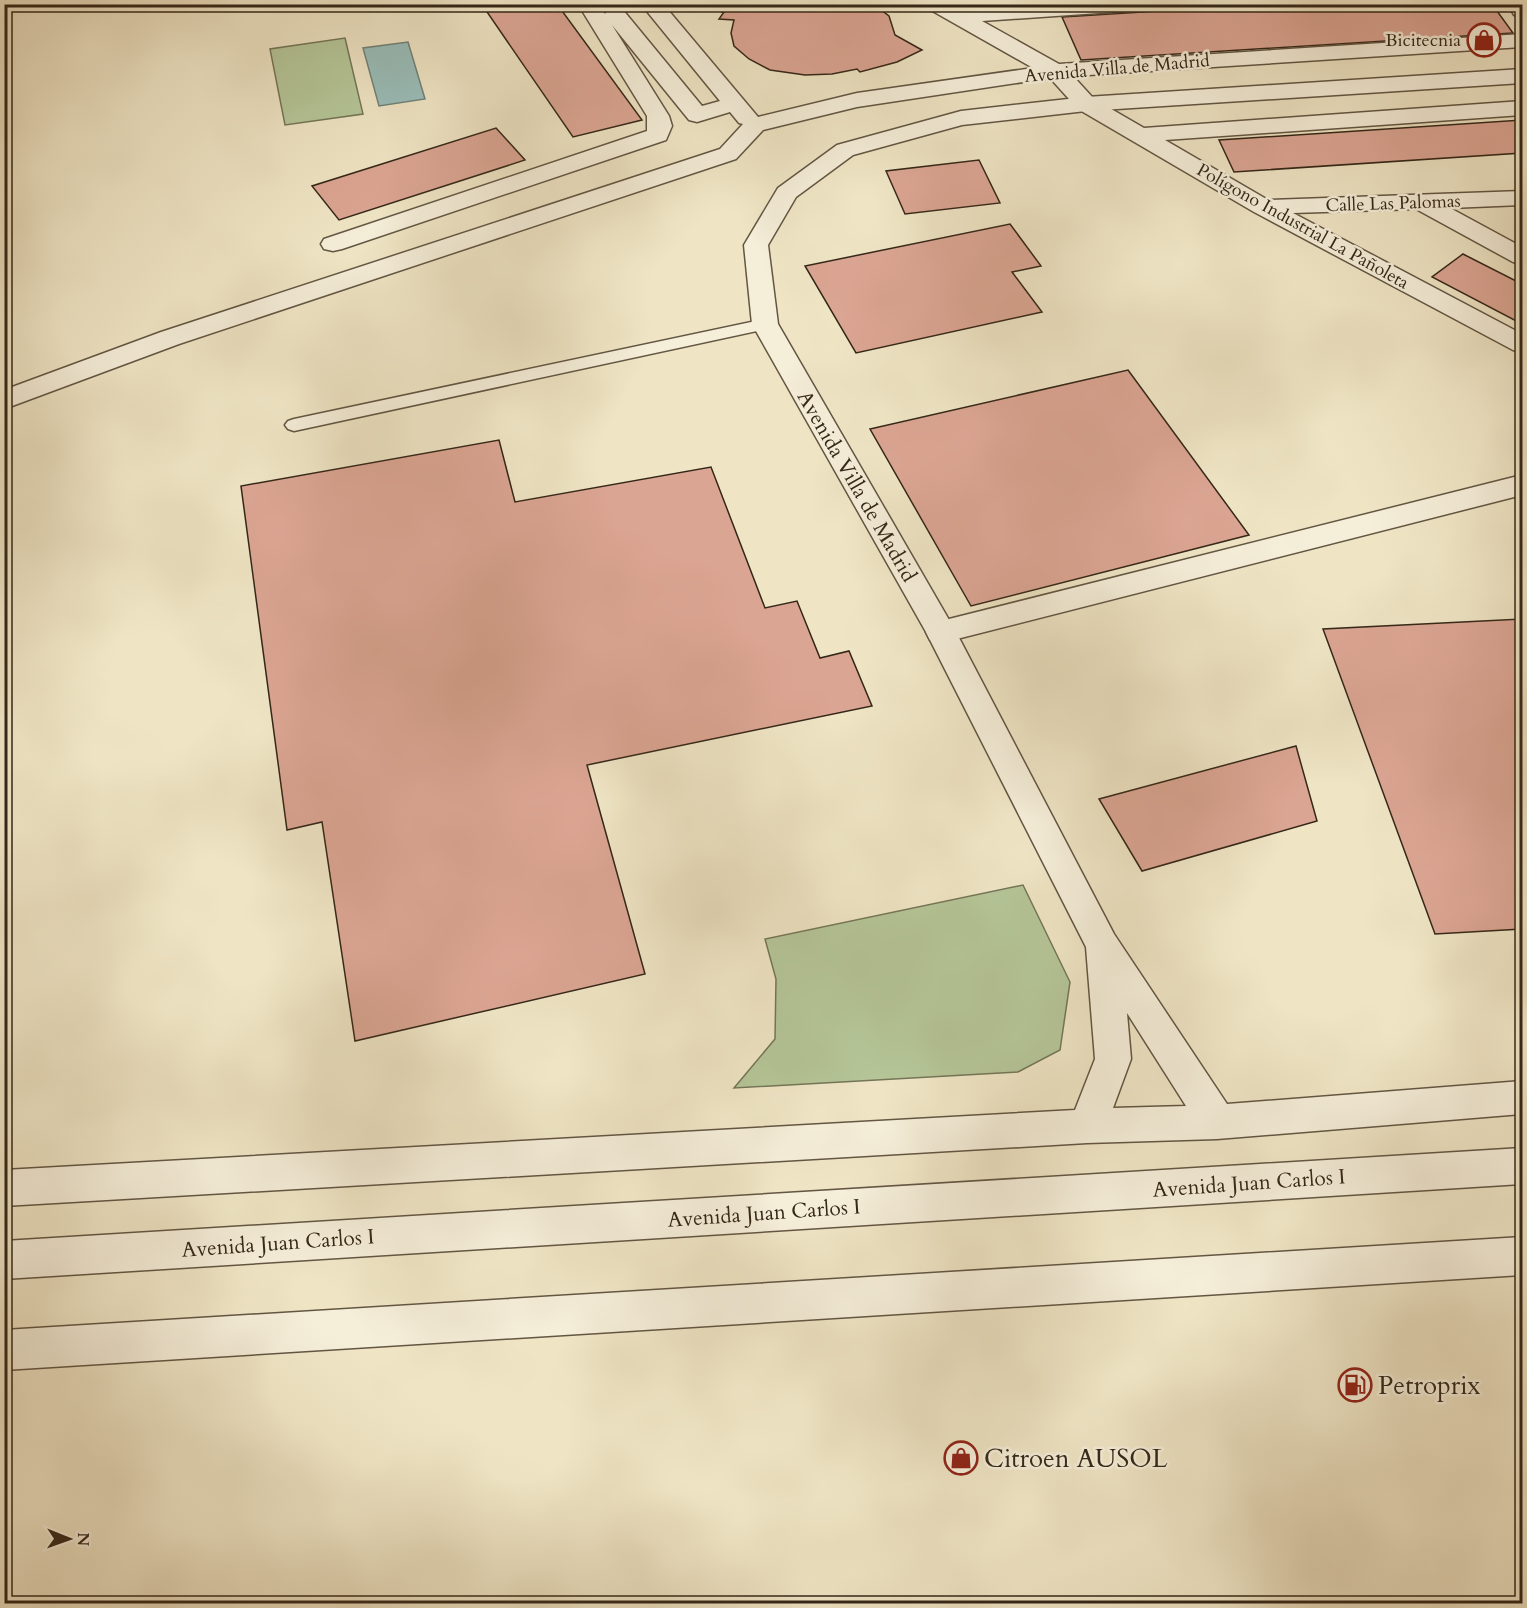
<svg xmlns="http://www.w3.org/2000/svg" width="1527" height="1608" font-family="Cardo,serif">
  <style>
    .green { fill: #b5c698; stroke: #747658; stroke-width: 1.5 }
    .water { fill: #9abeba; stroke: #718279; stroke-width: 1.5 }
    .building { fill: #dba593; stroke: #342718; stroke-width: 1.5 }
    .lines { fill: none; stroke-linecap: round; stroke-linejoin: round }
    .service-casing { stroke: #635643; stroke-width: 3 }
    .minor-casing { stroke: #635643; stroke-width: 3 }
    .tertiary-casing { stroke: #635643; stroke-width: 3 }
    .service { fill: #f5eed9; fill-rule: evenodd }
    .minor { fill: #f5eed9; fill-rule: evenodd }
    .tertiary { fill: #f5eed9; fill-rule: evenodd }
    .labels { text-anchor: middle; stroke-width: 5; stroke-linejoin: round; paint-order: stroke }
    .far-poi-label { font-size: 18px; fill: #342718; stroke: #f5eed9; text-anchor: end }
    .far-street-label { font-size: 18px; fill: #342718; stroke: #f5eed9 }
    .street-label { font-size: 21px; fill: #342718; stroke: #f5eed9 }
    .near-poi-label { font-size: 26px; fill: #342718; stroke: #f5eed9; text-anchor: start }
  </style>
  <rect width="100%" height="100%" fill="#efe5c5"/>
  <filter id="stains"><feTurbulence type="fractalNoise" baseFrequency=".00333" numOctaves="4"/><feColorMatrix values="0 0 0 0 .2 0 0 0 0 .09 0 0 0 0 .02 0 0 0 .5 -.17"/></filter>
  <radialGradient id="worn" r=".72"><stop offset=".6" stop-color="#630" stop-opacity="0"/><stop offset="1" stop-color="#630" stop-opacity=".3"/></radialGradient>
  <path class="green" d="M 345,38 L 363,114 L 285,125 L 270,49 Z
    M 1023,885 L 1070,982 L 1060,1050 L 1018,1072 L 734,1088 L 775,1039 L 776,979 L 765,939 Z"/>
  <path class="water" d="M 408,42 L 425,99 L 379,106 L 363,48 Z"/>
  <path class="building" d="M 505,4 L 557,4 L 642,120 L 573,137 L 485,9 Z
    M 730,4 L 873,4 L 889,16 L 895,35 L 922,50 L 897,62 L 860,72 L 857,69 L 832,74 L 805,75 L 770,70 L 749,59 L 734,46 L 731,33 L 734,20 L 719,19 L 724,12 L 722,12 Z
    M 1272,4 L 1492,4 L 1513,33 L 1081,60 L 1062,17 Z
    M 1522,120 L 1522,153 L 1234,172 L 1219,140 Z
    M 496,128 L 525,160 L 339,220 L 312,186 Z
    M 979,160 L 1000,203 L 905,214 L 886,171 Z
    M 1010,224 L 1041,266 L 1012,272 L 1042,312 L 856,353 L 805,266 Z
    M 1463,254 L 1522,284 L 1522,324 L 1432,277 Z
    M 1128,370 L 1249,535 L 971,606 L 870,429 Z
    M 499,440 L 515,502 L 711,467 L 765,608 L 797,601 L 820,658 L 849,651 L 872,706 L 587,765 L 645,974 L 355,1041 L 322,822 L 287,830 L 241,486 Z
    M 1522,619 L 1522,929 L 1435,934 L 1323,629 Z
    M 1296,746 L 1317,821 L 1142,871 L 1099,799 Z"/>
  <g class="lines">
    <g class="service-casing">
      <path id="service" d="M 765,319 L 771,320 L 773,324 L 771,328 L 294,431 L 288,429 L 285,425 L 288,421 L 294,419 Z"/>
    </g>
    <g class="minor-casing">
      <path id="minor" d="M 578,4 L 599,4 L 605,14 L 607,10 L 615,9 L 623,10 L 702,106 L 720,101 L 641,4 L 663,4 L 758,117 L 857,93 L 1033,68 L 929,9 L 927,4 L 953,4 L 962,9 L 1037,4 L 1152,4 L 1150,9 L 1142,10 L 982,21 L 1059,64 L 1522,34 L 1522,47 L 1073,76 L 1094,99 L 1144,128 L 1522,101 L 1522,115 L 1165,140 L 1268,200 L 1522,191 L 1522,205 L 1450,208 L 1522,247 L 1522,264 L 1513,262 L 1416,209 L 1293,213 L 1522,334 L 1522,352 L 1513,350 L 1254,212 L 1078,109 L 1050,78 L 857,107 L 763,130 L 736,159 L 179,344 L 4,409 L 4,390 L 161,332 L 720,149 L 743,124 L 739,123 L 730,112 L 697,122 L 689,120 L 612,25 L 669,116 L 672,126 L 666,140 L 342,249 L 333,251 L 324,249 L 321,244 L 324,239 L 647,131 L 647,116 Z
        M 1508,4 L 1522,4 L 1522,16 L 1514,15 Z
        M 1522,475 L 1522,495 L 941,643 L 930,640 L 926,632 L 930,624 L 941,621 Z
        M 1522,1237 L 1522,1275 L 4,1370 L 4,1330 Z"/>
    </g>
    <g class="tertiary-casing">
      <path id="tertiary" d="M 1522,69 L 1522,83 L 1086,111 L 962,125 L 853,155 L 796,197 L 768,245 L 778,324 L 956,632 L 1114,934 L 1227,1104 L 1522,1081 L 1522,1114 L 1217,1139 L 1087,1143 L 4,1206 L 4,1170 L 1075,1110 L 1095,1059 L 1086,947 L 926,632 L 752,324 L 744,245 L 778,188 L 837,145 L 961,111 L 1086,97 ZM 1127,1013 L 1186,1106 L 1113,1108 L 1131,1059 Z
        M 1522,1148 L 1522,1184 L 4,1279 L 4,1241 Z"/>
    </g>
    <use href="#service" class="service"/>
    <use href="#minor" class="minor"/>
    <use href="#tertiary" class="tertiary"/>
  </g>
  <defs>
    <g id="shop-ring" transform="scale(1.725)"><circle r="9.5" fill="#f5eed9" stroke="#8f2418" stroke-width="1.5"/><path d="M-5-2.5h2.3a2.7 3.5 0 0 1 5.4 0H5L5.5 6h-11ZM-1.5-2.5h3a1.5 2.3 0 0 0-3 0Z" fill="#8f2418"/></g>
    <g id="fuel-ring" transform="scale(1.725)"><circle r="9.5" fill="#f5eed9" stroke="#8f2418" stroke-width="1.5"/><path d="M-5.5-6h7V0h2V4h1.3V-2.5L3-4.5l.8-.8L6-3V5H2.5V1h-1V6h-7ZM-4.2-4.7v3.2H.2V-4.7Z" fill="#8f2418"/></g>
  </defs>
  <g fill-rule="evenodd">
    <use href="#shop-ring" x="1484" y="40"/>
    <use href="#fuel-ring" x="1355" y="1385"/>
    <use href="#shop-ring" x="961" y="1458"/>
  </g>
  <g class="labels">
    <g class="far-poi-label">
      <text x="1461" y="46">Bicitecnia</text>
    </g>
    <g class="far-street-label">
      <text transform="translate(1117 68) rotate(-5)" y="6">Avenida Villa de Madrid</text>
      <text transform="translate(1393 203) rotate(-2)" y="6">Calle Las Palomas</text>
      <text transform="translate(1303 226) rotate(29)" y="6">Polígono Industrial La Pañoleta</text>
    </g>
    <g class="street-label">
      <text transform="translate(857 486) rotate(60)" y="7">Avenida Villa de Madrid</text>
      <text transform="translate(1249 1183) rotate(-4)" y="7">Avenida Juan Carlos I</text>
      <text transform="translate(764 1213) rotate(-4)" y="7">Avenida Juan Carlos I</text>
      <text transform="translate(278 1243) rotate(-4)" y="7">Avenida Juan Carlos I</text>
    </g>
    <g class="near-poi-label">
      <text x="1378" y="1394">Petroprix</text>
      <text x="984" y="1467">Citroen AUSOL</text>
    </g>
  </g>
  <rect width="1527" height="1608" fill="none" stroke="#efe5c5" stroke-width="24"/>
  <rect x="6" y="6" width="1515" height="1596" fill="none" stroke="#342718" stroke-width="3"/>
  <rect x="12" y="12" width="1503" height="1584" fill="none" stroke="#342718" stroke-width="1.5"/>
  <g transform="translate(69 1539) rotate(91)" stroke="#f5eed9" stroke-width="4.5" paint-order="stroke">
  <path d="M0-4.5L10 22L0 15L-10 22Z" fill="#342718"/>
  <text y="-9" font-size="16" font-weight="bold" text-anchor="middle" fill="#342718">N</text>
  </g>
  <rect width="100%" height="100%" filter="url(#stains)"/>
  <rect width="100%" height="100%" fill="url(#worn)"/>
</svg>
